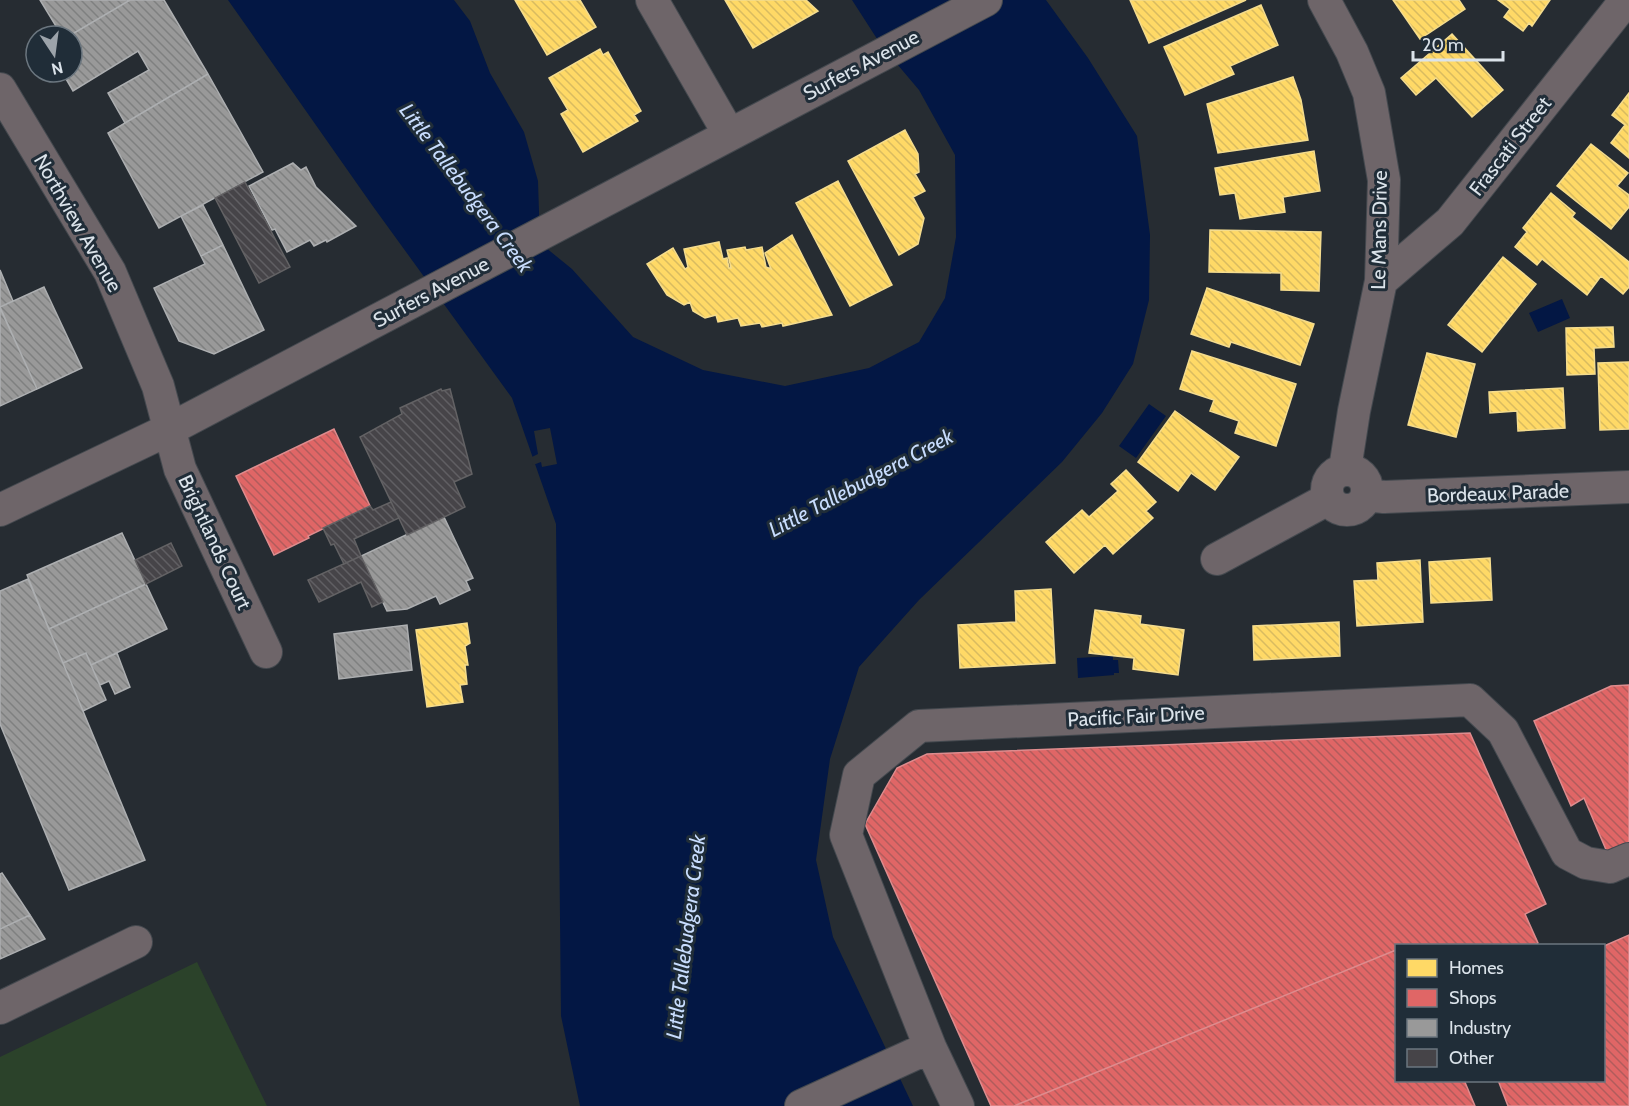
<svg xmlns="http://www.w3.org/2000/svg" width="1629" height="1106" font-family="Cabin,sans-serif">
  <style>
    .green { fill: #2b422a }
    .water { fill: #031744 }
    .pier { fill: #262c32 }
    .homes { fill: url(#homes-back-hatch); stroke: #f4dc8e; stroke-width: 1.5 }
    .shops { fill: url(#shops-back-hatch); stroke: #de8c8e; stroke-width: 1.5 }
    .industry { fill: url(#industry-back-hatch); stroke: #adafb1; stroke-width: 1.5 }
    .building { fill: url(#building-back-hatch); stroke: #636264; stroke-width: 1.5 }
    .lines { fill: none; stroke-linecap: round; stroke-linejoin: round }
    .minor-casing { stroke: #44494f; stroke-width: 34 }
    .minor { stroke: #6e6569; stroke-width: 32 }
    .labels { text-anchor: middle; stroke-width: 6; stroke-linejoin: round; paint-order: stroke }
    .street-label { font-size: 20px; fill: #dbe3ea; stroke: #202d38 }
    .water-label { font-size: 21px; font-style: italic; fill: #c8ddfe; stroke: #202d38 }
  </style>
  <defs>
    <pattern id="homes-back-hatch" width="6" height="6" patternUnits="userSpaceOnUse" patternTransform="scale(1.5)"><rect width="6" height="6" fill="#ffd966"/><path d="M-1 5l2 2M0 0l6 6M5-1l2 2" fill="none" stroke="#d9bb60"/></pattern>
    <pattern id="shops-back-hatch" width="6" height="6" patternUnits="userSpaceOnUse" patternTransform="scale(1.5)"><rect width="6" height="6" fill="#e06666"/><path d="M-1 5l2 2M0 0l6 6M5-1l2 2" fill="none" stroke="#b15c5c"/></pattern>
    <pattern id="industry-back-hatch" width="6" height="6" patternUnits="userSpaceOnUse" patternTransform="scale(1.5)"><rect width="6" height="6" fill="#999"/><path d="M-1 5l2 2M0 0l6 6M5-1l2 2" fill="none" stroke="#7f8080"/></pattern>
    <pattern id="building-back-hatch" width="6" height="6" patternUnits="userSpaceOnUse" patternTransform="scale(1.5)"><rect width="6" height="6" fill="#464448"/><path d="M-1 5l2 2M0 0l6 6M5-1l2 2" fill="none" stroke="#605f63"/></pattern>
  </defs>
  <rect width="100%" height="100%" fill="#262c32"/>
  <path class="green" d="M 197,962 L 267,1106 L 0,1106 L 0,1057 Z"/>
  <path class="water" d="M 228,0 L 454,0 L 470,21 L 490,73 L 524,132 L 538,181 L 540,243 L 572,269 L 633,337 L 703,370 L 785,386 L 869,368 L 919,342 L 945,298 L 956,237 L 955,155 L 919,90 L 881,45 L 852,0 L 1046,0 L 1088,58 L 1137,136 L 1150,235 L 1149,300 L 1133,364 L 1102,413 L 1062,462 L 919,600 L 859,667 L 830,759 L 816,860 L 833,937 L 913,1106 L 580,1106 L 561,1016 L 556,524 L 512,398 L 372,205 Z
    M 1562,299 L 1570,318 L 1538,332 L 1529,313 Z
    M 1149,404 L 1166,416 L 1136,458 L 1119,446 Z
    M 1113,656 L 1113,660 L 1118,660 L 1119,673 L 1114,673 L 1114,675 L 1078,678 L 1077,658 Z"/>
  <path class="pier" d="M 550,428 L 557,464 L 542,467 L 541,462 L 533,465 L 530,458 L 538,454 L 534,431 Z"/>
  <path class="homes" d="M 515,0 L 580,0 L 596,27 L 547,55 Z
    M 725,0 L 806,0 L 818,11 L 753,48 Z
    M 1130,0 L 1246,0 L 1149,43 Z
    M 1393,0 L 1459,0 L 1465,9 L 1420,39 Z
    M 1498,0 L 1550,0 L 1532,26 L 1529,23 L 1523,31 L 1504,17 L 1510,9 Z
    M 1261,5 L 1278,45 L 1230,66 L 1234,74 L 1185,95 L 1164,47 Z
    M 1452,34 L 1503,90 L 1472,117 L 1436,78 L 1416,95 L 1401,78 Z
    M 600,49 L 603,55 L 608,52 L 641,111 L 634,115 L 638,121 L 583,152 L 561,114 L 568,110 L 549,78 Z
    M 1293,77 L 1301,100 L 1308,140 L 1218,153 L 1207,104 Z
    M 1629,93 L 1629,158 L 1611,143 L 1625,125 L 1612,115 Z
    M 905,130 L 918,154 L 919,172 L 915,174 L 925,191 L 913,197 L 924,218 L 918,244 L 899,255 L 848,161 Z
    M 1591,144 L 1628,173 L 1617,186 L 1629,195 L 1629,207 L 1611,229 L 1557,186 Z
    M 1314,151 L 1320,191 L 1283,197 L 1285,212 L 1240,219 L 1235,193 L 1220,195 L 1215,168 Z
    M 838,181 L 892,285 L 850,306 L 796,203 Z
    M 1551,193 L 1575,213 L 1572,217 L 1629,262 L 1629,287 L 1623,294 L 1601,276 L 1587,295 L 1542,259 L 1537,265 L 1515,247 L 1527,232 L 1523,228 Z
    M 1210,230 L 1321,232 L 1319,291 L 1281,290 L 1281,273 L 1209,272 Z
    M 792,235 L 832,315 L 783,326 L 782,323 L 762,327 L 760,323 L 741,326 L 738,318 L 718,322 L 716,315 L 705,318 L 693,311 L 690,302 L 684,305 L 667,295 L 647,264 L 673,248 L 685,269 L 688,267 L 684,249 L 719,242 L 723,259 L 727,258 L 729,268 L 731,268 L 727,250 L 745,247 L 746,250 L 762,247 L 766,267 L 771,269 L 765,253 Z
    M 1503,257 L 1536,284 L 1482,352 L 1448,325 Z
    M 1207,288 L 1314,324 L 1300,365 L 1231,342 L 1229,347 L 1191,334 Z
    M 1613,327 L 1614,347 L 1594,348 L 1595,374 L 1567,375 L 1566,328 Z
    M 1192,351 L 1296,384 L 1276,446 L 1235,433 L 1239,421 L 1210,411 L 1214,400 L 1180,389 Z
    M 1427,353 L 1475,364 L 1456,437 L 1408,425 Z
    M 1629,362 L 1629,429 L 1600,430 L 1598,363 Z
    M 1563,388 L 1565,428 L 1518,431 L 1517,411 L 1490,413 L 1489,392 Z
    M 1175,411 L 1239,457 L 1215,490 L 1191,473 L 1178,491 L 1138,462 Z
    M 1126,470 L 1156,502 L 1146,511 L 1153,518 L 1113,554 L 1105,545 L 1074,573 L 1046,542 L 1082,510 L 1089,517 L 1118,491 L 1111,484 Z
    M 1490,558 L 1492,600 L 1431,603 L 1429,562 Z
    M 1420,560 L 1423,622 L 1357,626 L 1354,581 L 1378,580 L 1377,563 Z
    M 1051,589 L 1055,663 L 960,668 L 958,625 L 1016,622 L 1015,591 Z
    M 1095,610 L 1141,616 L 1140,624 L 1184,630 L 1178,675 L 1133,669 L 1134,658 L 1089,653 Z
    M 1339,622 L 1340,656 L 1254,660 L 1253,626 Z
    M 467,623 L 470,643 L 465,646 L 468,665 L 465,665 L 467,684 L 460,685 L 463,702 L 427,707 L 416,630 Z"/>
  <path class="shops" d="M 334,429 L 370,506 L 308,536 L 309,538 L 274,555 L 236,476 Z
    M 1629,685 L 1629,842 L 1607,852 L 1584,798 L 1571,806 L 1534,721 L 1611,686 Z
    M 1470,733 L 1546,904 L 1525,914 L 1538,943 L 1532,946 L 1396,946 L 1396,950 L 1014,1106 L 991,1106 L 865,824 L 897,768 L 927,754 Z
    M 1629,935 L 1629,1106 L 1508,1106 L 1498,1080 L 1604,1080 L 1604,946 Z
    M 1396,950 L 1396,1080 L 1464,1080 L 1475,1106 L 1014,1106 Z"/>
  <path class="industry" d="M 40,0 L 130,0 L 69,36 L 62,36 Z
    M 130,0 L 164,0 L 208,74 L 125,123 L 108,93 L 149,70 L 138,51 L 73,91 L 62,72 L 72,72 L 72,36 L 69,36 Z
    M 208,74 L 263,172 L 159,228 L 108,133 Z
    M 293,163 L 301,170 L 306,167 L 316,187 L 356,226 L 327,242 L 326,240 L 314,246 L 310,240 L 287,252 L 275,229 L 272,230 L 249,186 Z
    M 203,205 L 223,245 L 201,256 L 181,216 Z
    M 223,245 L 264,330 L 214,354 L 179,341 L 154,288 L 205,264 L 201,256 Z
    M 0,270 L 13,301 L 0,307 Z
    M 44,287 L 82,368 L 37,389 L 0,307 Z
    M 0,308 L 37,389 L 0,406 Z
    M 444,517 L 473,578 L 466,581 L 470,590 L 440,604 L 436,596 L 407,609 L 387,611 L 361,556 Z
    M 122,533 L 146,584 L 49,629 L 27,575 Z
    M 28,579 L 145,860 L 69,890 L 0,724 L 0,591 Z
    M 146,584 L 167,629 L 91,665 L 86,653 L 63,663 L 49,629 Z
    M 407,625 L 412,670 L 339,679 L 334,634 Z
    M 86,653 L 106,700 L 83,711 L 63,663 Z
    M 117,653 L 130,687 L 115,694 L 109,681 L 100,685 L 91,665 Z
    M 2,873 L 30,915 L 0,929 L 0,874 Z
    M 30,915 L 45,939 L 0,959 L 0,929 Z"/>
  <path class="building" d="M 245,182 L 290,267 L 259,283 L 215,198 Z
    M 441,389 L 442,391 L 450,389 L 472,474 L 454,482 L 465,507 L 407,535 L 360,437 L 402,414 L 400,408 Z
    M 391,502 L 399,518 L 354,539 L 361,556 L 344,564 L 334,544 L 331,545 L 323,528 L 370,506 L 373,510 Z
    M 171,543 L 182,566 L 146,584 L 135,560 Z
    M 361,556 L 383,602 L 372,607 L 361,582 L 319,602 L 308,580 Z"/>
  <g class="lines">
    <g class="minor-casing">
      <path id="minor" d="M 652,0 L 729,134
        M 1324,0 L 1352,52 L 1369,93 L 1384,180 L 1381,281 L 1354,411 L 1345,469
        M 0,89 L 110,272 L 158,386 L 180,469 L 266,652
        M 1381,281 L 1450,222 L 1626,0
        M1327 490a20 20 0 1 1 40 0a20 20 0 1 1-40 0Z
        M 1367,495 L 1384,497 L 1629,487
        M 0,510 L 170,429 L 986,0
        M 1217,559 L 1328,499
        M 0,1008 L 136,942
        M 801,1106 L 930,1047
        M 958,1106 L 930,1047 L 846,835 L 859,775 L 919,726 L 1470,700 L 1503,731 L 1567,853 L 1586,863 L 1610,867 L 1629,859"/>
    </g>
    <use href="#minor" class="minor"/>
  </g>
  <g class="labels">
    <g class="street-label">
      <text transform="translate(861 65) rotate(-28)" y="7">Surfers Avenue</text>
      <text transform="translate(1510 146) rotate(-52)" y="7">Frascati Street</text>
      <text transform="translate(78 223) rotate(60)" y="7">Northview Avenue</text>
      <text transform="translate(1379 230) rotate(-89)" y="7">Le Mans Drive</text>
      <text transform="translate(431 292) rotate(-28)" y="7">Surfers Avenue</text>
      <text transform="translate(1498 493) rotate(-2)" y="7">Bordeaux Parade</text>
      <text transform="translate(215 542) rotate(65)" y="7">Brightlands Court</text>
      <text transform="translate(1136 716) rotate(-3)" y="7">Pacific Fair Drive</text>
    </g>
    <g class="water-label">
      <text transform="translate(466 188) rotate(53)" y="7">Little Tallebudgera Creek</text>
      <text transform="translate(861 483) rotate(-28)" y="7">Little Tallebudgera Creek</text>
      <text transform="translate(686 937) rotate(-83)" y="7">Little Tallebudgera Creek</text>
    </g>
  </g>
  <rect x="1395" y="944" width="210" height="138" fill="#202d38" stroke="#6b767f" stroke-width="1.5"/>
  <rect x="1407" y="959" width="30" height="18" fill="#ffd966" stroke="#6b767f" stroke-width="1.5"/>
  <text x="1449" y="974" font-size="18" fill="#dbe3ea">Homes</text>
  <rect x="1407" y="989" width="30" height="18" fill="#e06666" stroke="#6b767f" stroke-width="1.5"/>
  <text x="1449" y="1004" font-size="18" fill="#dbe3ea">Shops</text>
  <rect x="1407" y="1019" width="30" height="18" fill="#999999" stroke="#6b767f" stroke-width="1.5"/>
  <text x="1449" y="1034" font-size="18" fill="#dbe3ea">Industry</text>
  <rect x="1407" y="1049" width="30" height="18" fill="#464448" stroke="#6b767f" stroke-width="1.5"/>
  <text x="1449" y="1064" font-size="18" fill="#dbe3ea">Other</text>
  <g transform="translate(54 54) rotate(167)"><circle r="28" fill="#202d38" stroke="#6b767f" stroke-width="1.5"/>
  <path d="M0-4.5L10 22L0 15L-10 22Z" fill="#9ca3aa"/>
  <text y="-9" font-size="16" font-weight="bold" text-anchor="middle" fill="#dbe3ea">N</text>
  </g>
  <path d="M1413 51v9h90v-9" fill="none" stroke="#dbe3ea" stroke-width="3"/>
  <text x="1422" y="51" font-size="18" fill="#dbe3ea" stroke="#202d38" stroke-width="4.5" paint-order="stroke">20 m</text>
</svg>
